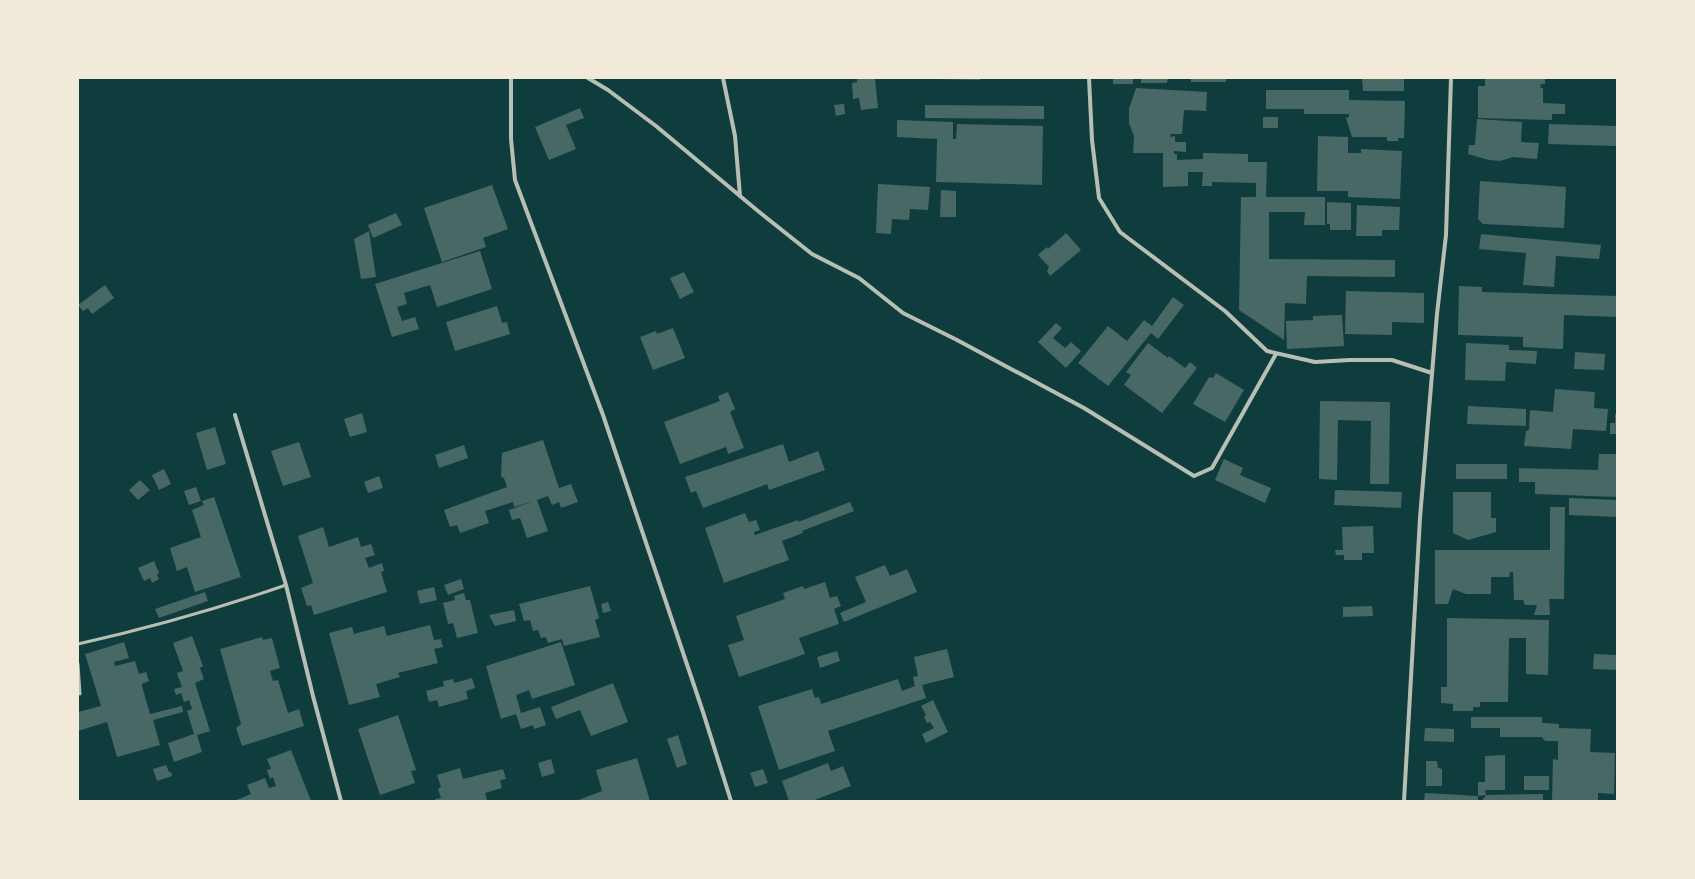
<svg xmlns="http://www.w3.org/2000/svg" width="1695" height="879" font-family="Helvetica,sans-serif">
  <style>
    .building { fill: #486865 }
    .lines { fill: none; stroke-linecap: round; stroke-linejoin: round }
    .service { stroke: #b8beb3; stroke-width: 3 }
    .minor { stroke: #b8beb3; stroke-width: 4 }
  </style>
  <rect width="100%" height="100%" fill="#0f3d3e"/>
  <path class="building" d="M 857,78 L 875,78 L 878,108 L 861,110 L 859,98 L 853,99 L 852,83 L 857,82 Z
    M 939,78 L 980,78 L 980,80 L 939,79 Z
    M 1113,78 L 1133,78 L 1133,84 L 1113,84 Z
    M 1141,78 L 1168,78 L 1167,83 L 1141,83 Z
    M 1191,78 L 1226,78 L 1226,82 L 1191,82 Z
    M 1362,78 L 1404,78 L 1404,91 L 1363,91 Z
    M 1485,78 L 1545,79 L 1545,84 L 1541,84 L 1540,88 L 1543,88 L 1543,103 L 1565,104 L 1565,114 L 1552,114 L 1552,120 L 1478,118 L 1478,86 L 1485,86 Z
    M 1136,88 L 1207,92 L 1206,111 L 1184,110 L 1182,134 L 1171,134 L 1170,137 L 1175,136 L 1175,142 L 1186,142 L 1186,152 L 1174,151 L 1174,154 L 1177,154 L 1177,160 L 1203,159 L 1203,153 L 1248,154 L 1248,162 L 1267,162 L 1266,197 L 1325,197 L 1325,225 L 1304,225 L 1305,212 L 1269,212 L 1269,259 L 1395,260 L 1395,277 L 1307,276 L 1306,304 L 1285,303 L 1284,340 L 1239,310 L 1241,197 L 1256,197 L 1256,183 L 1212,182 L 1212,186 L 1202,186 L 1203,172 L 1188,172 L 1188,186 L 1163,187 L 1163,153 L 1133,153 L 1134,136 L 1129,123 L 1129,109 Z
    M 1266,90 L 1349,90 L 1349,105 L 1349,100 L 1405,101 L 1404,138 L 1398,138 L 1398,141 L 1387,141 L 1387,137 L 1352,137 L 1346,118 L 1349,117 L 1349,114 L 1304,114 L 1304,109 L 1266,109 Z
    M 844,104 L 845,114 L 836,116 L 834,105 Z
    M 925,105 L 1044,106 L 1044,119 L 925,118 Z
    M 580,108 L 584,118 L 566,125 L 576,149 L 549,160 L 535,127 Z
    M 1263,117 L 1278,117 L 1278,128 L 1263,128 Z
    M 1477,119 L 1522,122 L 1521,142 L 1539,143 L 1537,159 L 1513,157 L 1500,161 L 1489,160 L 1468,154 L 1469,145 L 1475,145 Z
    M 897,120 L 953,122 L 953,139 L 956,139 L 957,124 L 1043,126 L 1042,185 L 936,182 L 937,139 L 897,137 Z
    M 1549,124 L 1617,126 L 1617,146 L 1548,144 Z
    M 1318,136 L 1348,137 L 1348,153 L 1361,153 L 1361,149 L 1402,151 L 1400,199 L 1348,197 L 1348,191 L 1317,191 Z
    M 1480,181 L 1566,187 L 1564,228 L 1483,224 L 1478,219 Z
    M 878,184 L 930,187 L 928,210 L 910,209 L 909,220 L 892,219 L 891,234 L 876,233 Z
    M 492,185 L 508,229 L 483,238 L 486,247 L 442,262 L 424,208 Z
    M 941,190 L 956,191 L 956,217 L 940,217 Z
    M 1327,202 L 1351,203 L 1351,230 L 1330,230 L 1330,224 L 1327,224 Z
    M 1357,205 L 1400,207 L 1399,230 L 1382,230 L 1382,236 L 1356,236 Z
    M 396,213 L 402,225 L 373,238 L 368,225 Z
    M 369,231 L 376,277 L 361,279 L 354,239 Z
    M 1066,233 L 1081,250 L 1050,276 L 1047,271 L 1049,267 L 1038,255 L 1047,247 L 1048,249 Z
    M 1481,234 L 1601,245 L 1599,259 L 1556,256 L 1554,287 L 1523,285 L 1526,253 L 1479,249 Z
    M 480,251 L 492,289 L 437,307 L 430,285 L 404,293 L 407,304 L 397,307 L 402,321 L 415,317 L 419,329 L 392,337 L 375,284 Z
    M 684,272 L 694,292 L 680,299 L 670,278 Z
    M 105,285 L 114,298 L 92,314 L 88,308 L 83,311 L 78,305 Z
    M 1459,286 L 1482,287 L 1482,292 L 1617,296 L 1617,317 L 1564,315 L 1563,349 L 1523,347 L 1523,337 L 1458,335 Z
    M 1346,291 L 1424,293 L 1424,323 L 1392,322 L 1392,335 L 1345,334 Z
    M 1173,297 L 1184,305 L 1158,339 L 1151,333 L 1108,386 L 1078,363 L 1108,326 L 1127,341 L 1144,320 L 1152,326 Z
    M 497,306 L 502,323 L 507,322 L 510,334 L 455,351 L 446,322 Z
    M 1342,315 L 1344,346 L 1287,349 L 1286,321 L 1313,320 L 1313,316 Z
    M 1056,323 L 1062,328 L 1053,338 L 1065,348 L 1071,342 L 1081,351 L 1066,368 L 1038,342 Z
    M 673,328 L 685,358 L 653,370 L 640,337 L 656,331 L 657,334 Z
    M 1148,343 L 1168,358 L 1169,356 L 1185,368 L 1190,362 L 1197,368 L 1162,413 L 1124,385 L 1131,375 L 1126,372 Z
    M 1466,343 L 1509,345 L 1509,350 L 1537,351 L 1536,364 L 1506,362 L 1505,381 L 1465,380 Z
    M 1575,352 L 1605,354 L 1604,370 L 1574,369 Z
    M 1216,373 L 1244,390 L 1225,422 L 1193,404 L 1209,377 L 1213,378 Z
    M 1555,389 L 1595,392 L 1594,408 L 1608,409 L 1606,431 L 1573,429 L 1571,449 L 1524,446 L 1526,431 L 1529,430 L 1530,410 L 1553,412 Z
    M 728,392 L 735,409 L 730,412 L 744,448 L 728,454 L 726,447 L 680,464 L 664,422 L 720,401 L 718,396 Z
    M 1320,401 L 1390,402 L 1389,484 L 1370,484 L 1371,421 L 1338,420 L 1337,480 L 1319,479 Z
    M 1468,406 L 1526,409 L 1526,426 L 1467,424 Z
    M 362,413 L 367,432 L 350,437 L 344,419 Z
    M 1615,414 L 1617,414 L 1617,434 L 1610,434 L 1610,423 L 1615,423 Z
    M 215,427 L 226,464 L 207,470 L 196,433 Z
    M 543,440 L 559,488 L 571,484 L 578,502 L 561,508 L 559,502 L 552,505 L 548,496 L 537,500 L 548,531 L 527,538 L 520,518 L 512,520 L 509,510 L 534,501 L 514,507 L 513,502 L 485,511 L 489,523 L 460,533 L 457,525 L 450,527 L 444,510 L 507,487 L 504,478 L 501,477 L 502,453 Z
    M 299,442 L 311,477 L 283,486 L 271,451 Z
    M 783,444 L 789,462 L 818,451 L 825,470 L 769,490 L 767,484 L 703,508 L 696,491 L 691,493 L 685,477 Z
    M 464,445 L 468,458 L 439,468 L 435,455 Z
    M 1599,454 L 1617,454 L 1617,497 L 1535,494 L 1535,482 L 1519,482 L 1519,468 L 1598,470 Z
    M 1224,459 L 1243,468 L 1240,475 L 1271,488 L 1265,503 L 1215,480 Z
    M 1456,464 L 1507,464 L 1507,479 L 1456,479 Z
    M 164,469 L 171,484 L 159,490 L 152,475 Z
    M 379,476 L 383,488 L 368,493 L 364,482 Z
    M 140,480 L 150,490 L 138,500 L 129,490 Z
    M 196,487 L 201,501 L 189,505 L 184,491 Z
    M 1335,490 L 1402,492 L 1401,508 L 1334,505 Z
    M 1453,492 L 1491,492 L 1491,518 L 1496,518 L 1496,532 L 1468,540 L 1453,533 Z
    M 214,497 L 241,577 L 195,592 L 187,567 L 177,571 L 170,548 L 201,537 L 192,510 L 204,505 L 202,501 Z
    M 1569,498 L 1617,500 L 1617,517 L 1569,515 Z
    M 850,502 L 854,511 L 802,531 L 803,533 L 782,541 L 789,560 L 724,583 L 705,528 L 745,513 L 749,522 L 756,520 L 760,530 L 754,532 L 755,535 L 798,520 L 798,522 Z
    M 1550,507 L 1565,507 L 1564,599 L 1549,599 L 1550,615 L 1534,615 L 1537,605 L 1525,605 L 1523,600 L 1514,600 L 1513,572 L 1510,572 L 1509,577 L 1491,577 L 1491,594 L 1466,594 L 1453,589 L 1448,604 L 1435,604 L 1435,550 L 1550,550 Z
    M 1373,526 L 1374,553 L 1362,553 L 1362,560 L 1344,560 L 1344,555 L 1336,555 L 1335,550 L 1343,550 L 1342,527 Z
    M 323,527 L 329,547 L 358,537 L 361,547 L 371,544 L 375,555 L 365,558 L 369,568 L 382,563 L 384,571 L 381,572 L 387,592 L 314,615 L 311,605 L 307,606 L 301,588 L 313,583 L 298,536 Z
    M 154,561 L 159,573 L 157,574 L 159,579 L 152,583 L 150,578 L 144,581 L 138,568 Z
    M 885,565 L 890,576 L 907,569 L 917,592 L 844,622 L 840,613 L 866,602 L 855,577 Z
    M 461,579 L 464,589 L 448,595 L 444,585 Z
    M 825,582 L 830,598 L 837,596 L 841,606 L 834,609 L 839,624 L 799,638 L 805,654 L 739,677 L 728,645 L 744,640 L 736,616 L 785,599 L 783,593 L 803,586 L 804,589 Z
    M 590,586 L 599,618 L 595,620 L 600,637 L 564,646 L 562,639 L 548,643 L 546,637 L 541,638 L 538,630 L 533,631 L 530,620 L 524,621 L 519,604 Z
    M 434,587 L 437,600 L 420,604 L 417,591 Z
    M 205,592 L 208,601 L 159,618 L 155,609 Z
    M 464,593 L 466,600 L 470,600 L 478,633 L 457,638 L 453,623 L 448,624 L 443,603 L 455,600 L 454,596 Z
    M 608,602 L 611,611 L 603,613 L 601,604 Z
    M 1372,606 L 1373,616 L 1343,617 L 1343,607 Z
    M 514,610 L 516,621 L 495,626 L 489,615 Z
    M 1447,618 L 1549,620 L 1548,675 L 1526,674 L 1526,638 L 1509,638 L 1508,702 L 1480,702 L 1480,707 L 1473,707 L 1473,711 L 1453,711 L 1453,704 L 1441,703 L 1441,687 L 1447,687 Z
    M 430,625 L 434,640 L 441,639 L 443,647 L 434,649 L 438,663 L 398,673 L 400,677 L 376,684 L 380,697 L 349,705 L 329,633 L 352,627 L 354,634 L 384,626 L 387,636 Z
    M 192,636 L 203,666 L 200,668 L 204,679 L 195,683 L 210,731 L 197,735 L 202,752 L 174,762 L 168,743 L 194,734 L 187,711 L 192,709 L 189,700 L 184,702 L 181,693 L 176,695 L 174,689 L 182,687 L 177,673 L 183,671 L 173,643 Z
    M 262,637 L 263,640 L 272,638 L 280,668 L 270,671 L 273,681 L 278,680 L 288,713 L 299,709 L 304,726 L 242,746 L 236,728 L 241,724 L 220,649 Z
    M 124,642 L 129,658 L 114,662 L 115,666 L 135,661 L 139,674 L 146,672 L 149,681 L 142,684 L 142,686 L 150,714 L 182,706 L 183,712 L 153,720 L 160,745 L 117,757 L 107,722 L 78,731 L 78,712 L 101,706 L 85,654 Z
    M 561,642 L 575,685 L 532,699 L 529,690 L 516,695 L 521,713 L 540,707 L 546,725 L 534,729 L 533,725 L 521,729 L 516,714 L 501,719 L 486,666 Z
    M 947,649 L 954,677 L 922,685 L 926,698 L 828,731 L 835,751 L 779,770 L 758,706 L 812,689 L 815,698 L 819,697 L 821,704 L 898,679 L 902,691 L 915,686 L 913,677 L 918,676 L 914,657 Z
    M 837,651 L 840,661 L 820,668 L 817,657 Z
    M 1594,654 L 1617,655 L 1617,670 L 1593,669 Z
    M 472,678 L 475,688 L 466,691 L 468,699 L 439,707 L 437,700 L 429,702 L 426,691 L 444,686 L 443,681 L 453,679 L 454,683 Z
    M 613,683 L 628,722 L 591,736 L 580,710 L 556,719 L 551,707 Z
    M 933,700 L 948,732 L 926,743 L 922,734 L 934,728 L 930,722 L 927,723 L 924,717 L 926,715 L 921,706 Z
    M 398,715 L 416,770 L 411,771 L 415,783 L 380,795 L 358,729 Z
    M 1471,717 L 1542,717 L 1542,723 L 1559,724 L 1559,728 L 1591,729 L 1590,752 L 1615,753 L 1614,794 L 1598,793 L 1598,801 L 1552,801 L 1553,759 L 1558,760 L 1558,741 L 1545,741 L 1542,737 L 1500,737 L 1500,728 L 1471,728 Z
    M 1425,728 L 1454,729 L 1454,742 L 1424,741 Z
    M 678,735 L 687,764 L 677,768 L 667,739 Z
    M 291,750 L 311,801 L 234,801 L 251,794 L 247,785 L 265,778 L 269,788 L 276,786 L 273,777 L 270,779 L 267,770 L 271,769 L 267,759 Z
    M 1505,755 L 1505,790 L 1485,790 L 1486,795 L 1478,796 L 1478,782 L 1485,782 L 1485,756 Z
    M 637,758 L 650,801 L 576,801 L 602,791 L 596,770 Z
    M 551,759 L 555,773 L 542,777 L 538,763 Z
    M 1426,761 L 1437,761 L 1438,768 L 1442,769 L 1442,786 L 1426,786 Z
    M 828,763 L 831,771 L 843,766 L 851,786 L 812,801 L 789,801 L 782,781 Z
    M 166,765 L 169,772 L 171,772 L 172,776 L 157,781 L 153,769 Z
    M 460,768 L 463,779 L 503,769 L 506,779 L 500,780 L 502,788 L 485,793 L 487,800 L 436,801 L 435,799 L 441,798 L 438,789 L 441,787 L 437,775 Z
    M 763,769 L 768,783 L 755,787 L 750,773 Z
    M 1524,776 L 1549,776 L 1549,790 L 1524,790 Z
    M 1425,793 L 1478,796 L 1478,801 L 1424,801 Z
    M 1543,794 L 1543,801 L 1482,801 L 1486,795 Z"/>
  <g class="lines">
    <path class="service" d="M 78,644 C 149,628 217,609 286,585
      M 78,664 L 80,694"/>
    <path class="minor" d="M 511,78 L 511,139 L 515,180 L 603,415 L 703,712 L 731,801
      M 588,78 L 608,90 L 656,126 L 758,211 L 812,254 L 859,278 L 903,313 L 957,340 L 1084,408 L 1194,476 L 1212,468 L 1276,354
      M 723,78 L 735,136 L 740,196
      M 1089,78 L 1092,140 L 1099,198 L 1120,232 L 1225,311 L 1267,351 L 1315,362 L 1350,360 L 1392,360 L 1432,373
      M 235,415 L 286,585 L 313,696 L 341,801
      M 1404,801 L 1420,518 L 1437,314 L 1446,235 L 1451,78"/>
  </g>
  <rect width="1695" height="879" fill="none" stroke="#f1e9da" stroke-width="158"/>
</svg>
